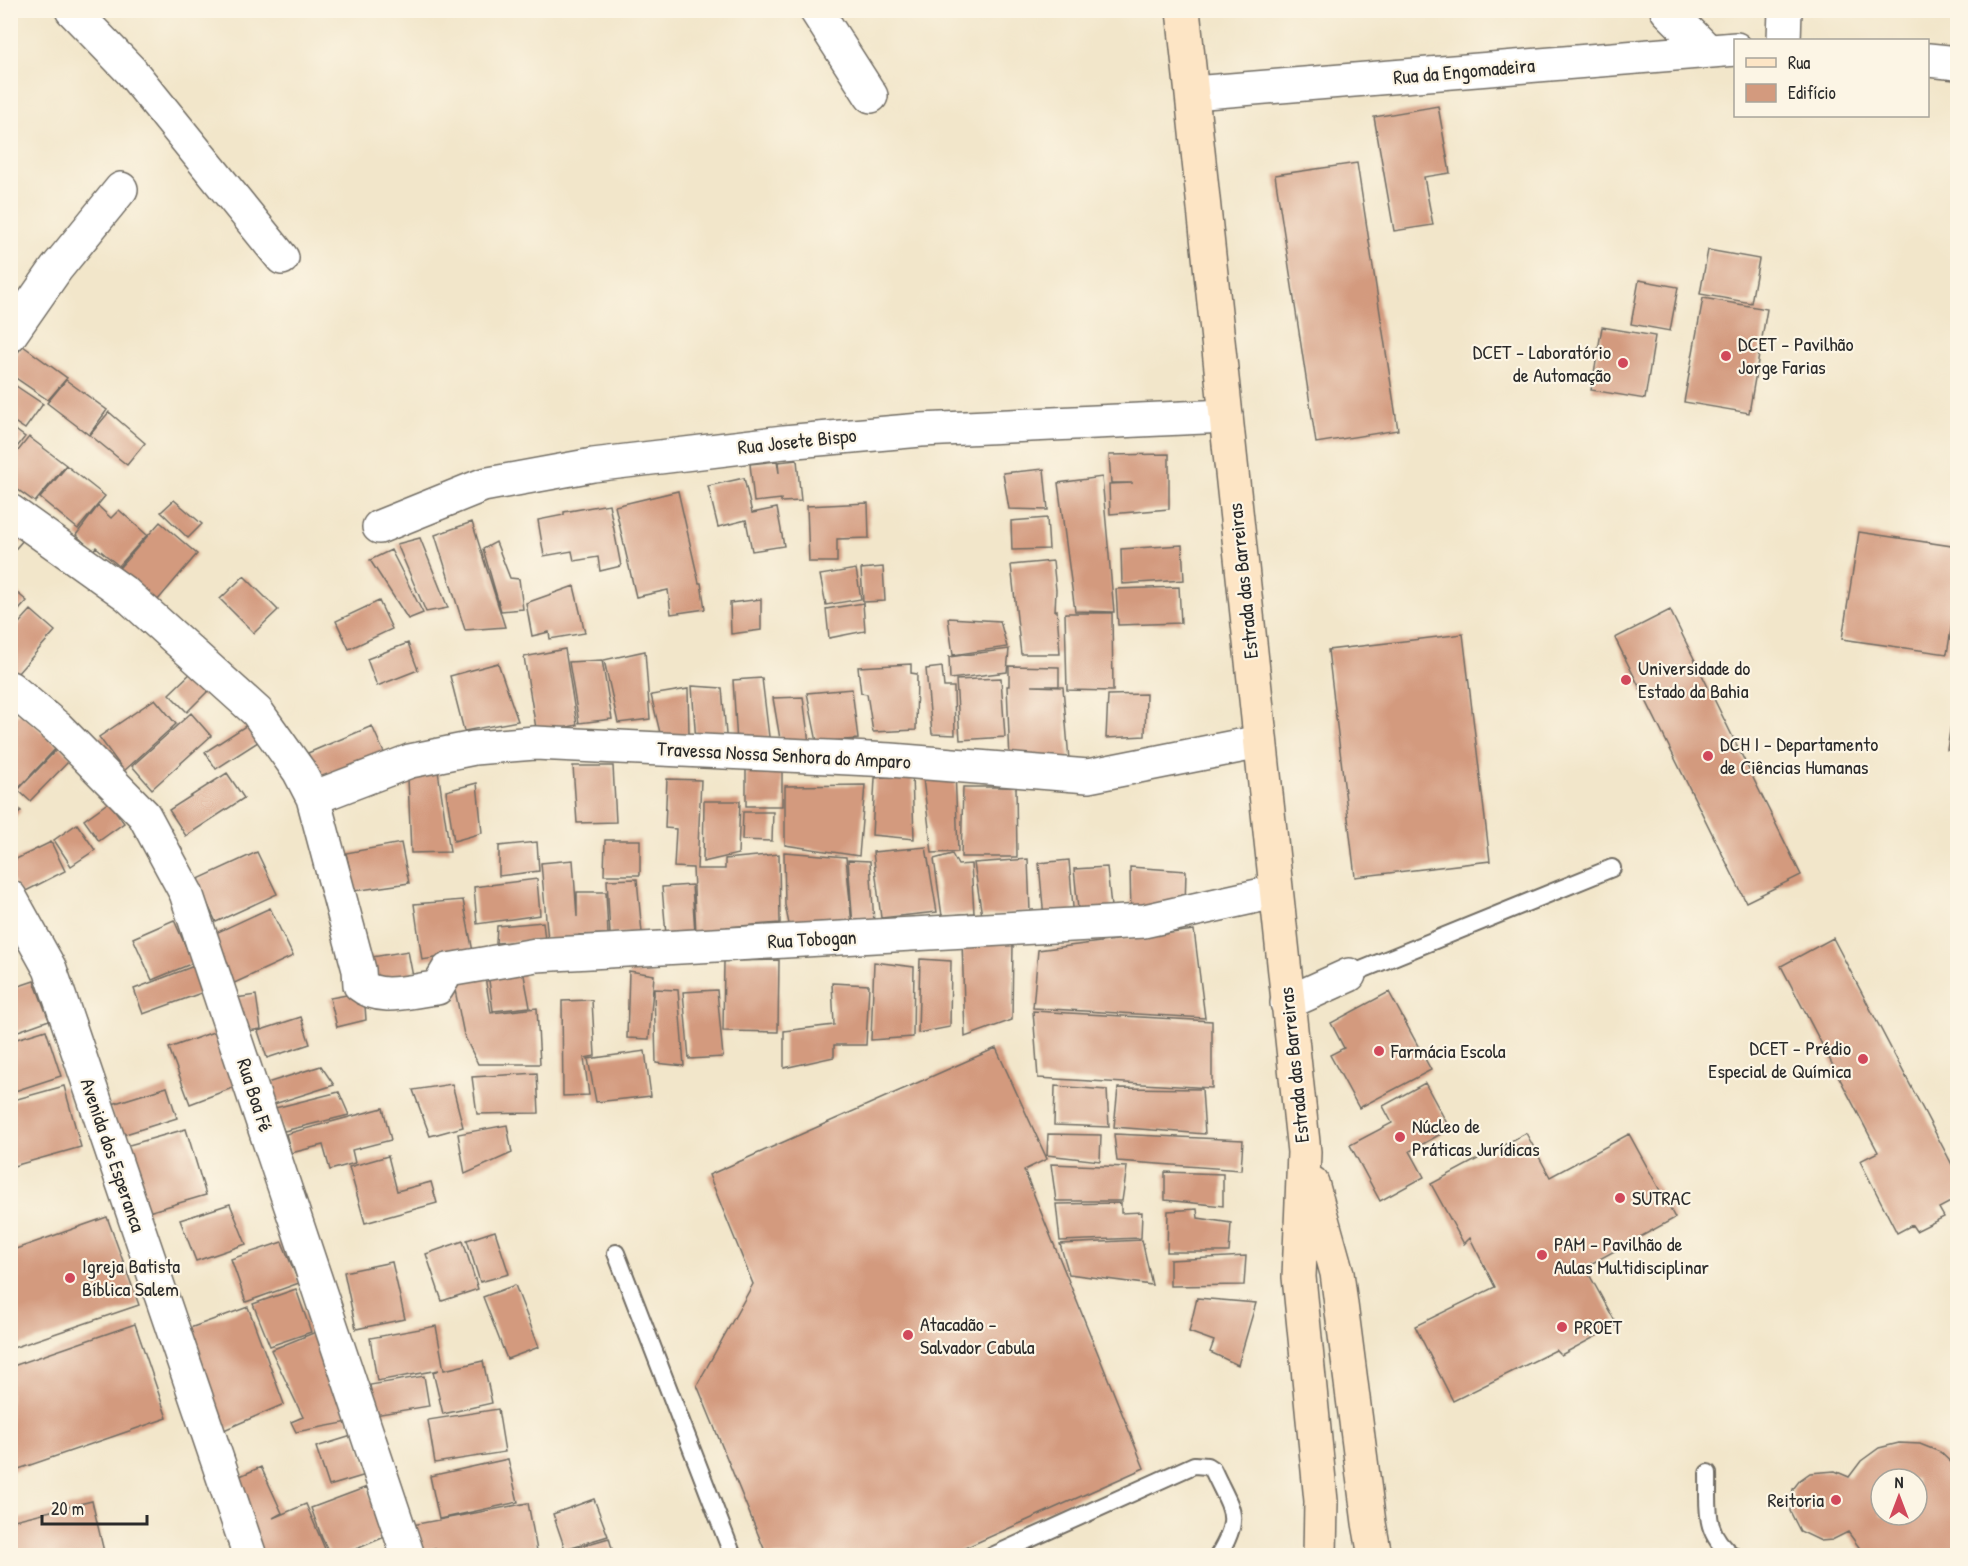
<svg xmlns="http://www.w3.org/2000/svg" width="1968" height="1566" font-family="'Patrick Hand',sans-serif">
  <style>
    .building { fill: #d39a7e; fill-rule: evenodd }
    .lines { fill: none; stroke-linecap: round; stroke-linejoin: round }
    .service-casing { stroke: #716c63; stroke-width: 20 }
    .minor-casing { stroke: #716c63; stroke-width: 36 }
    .secondary-casing { stroke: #716c63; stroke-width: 36 }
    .service { stroke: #fff; stroke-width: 16 }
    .minor { stroke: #fff; stroke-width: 33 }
    .secondary { stroke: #fde5c5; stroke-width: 33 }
    .poi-dot { fill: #d1495b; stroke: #fcf5e5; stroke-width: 2 }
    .labels { text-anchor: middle; stroke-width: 4.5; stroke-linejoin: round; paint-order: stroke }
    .street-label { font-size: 20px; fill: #2b2b2b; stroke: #fcf5e5 }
    .poi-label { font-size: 20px; fill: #2b2b2b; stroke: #fcf5e5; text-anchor: start }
  </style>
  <rect width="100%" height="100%" fill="#fcf5e5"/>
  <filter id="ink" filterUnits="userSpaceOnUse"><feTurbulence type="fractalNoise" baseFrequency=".0167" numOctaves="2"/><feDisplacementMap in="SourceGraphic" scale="12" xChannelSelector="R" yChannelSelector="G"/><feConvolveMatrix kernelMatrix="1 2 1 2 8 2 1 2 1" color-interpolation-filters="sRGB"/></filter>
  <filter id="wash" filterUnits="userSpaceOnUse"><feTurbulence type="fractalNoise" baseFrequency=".008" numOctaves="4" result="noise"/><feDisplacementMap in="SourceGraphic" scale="24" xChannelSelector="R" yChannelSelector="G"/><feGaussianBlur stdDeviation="1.35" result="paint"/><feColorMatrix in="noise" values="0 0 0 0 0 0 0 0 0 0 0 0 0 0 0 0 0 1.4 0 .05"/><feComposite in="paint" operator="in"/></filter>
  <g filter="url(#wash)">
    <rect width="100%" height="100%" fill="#f2e6ca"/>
    <g id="blocks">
      <path class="building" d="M 1438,106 L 1450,173 L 1424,177 L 1433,225 L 1394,231 L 1374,117 Z
        M 1357,163 L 1398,430 L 1316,443 L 1275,175 Z
        M 1708,250 L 1759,259 L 1751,303 L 1700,294 Z
        M 1639,280 L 1678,287 L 1670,331 L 1631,324 Z
        M 1703,298 L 1767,309 L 1749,413 L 1684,402 Z
        M 1602,327 L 1655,336 L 1645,399 L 1591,390 Z
        M 23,346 L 67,378 L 48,400 L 10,374 L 10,362 Z
        M 66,380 L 107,410 L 89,435 L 47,403 Z
        M 10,382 L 43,404 L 25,429 L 10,419 Z
        M 109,412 L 145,443 L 127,465 L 90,435 Z
        M 10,426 L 25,437 L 10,456 Z
        M 29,437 L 66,465 L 35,502 L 10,484 L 10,461 Z
        M 1169,454 L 1169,509 L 1110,514 L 1109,484 L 1133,483 L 1111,483 L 1109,455 Z
        M 797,460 L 801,501 L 781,502 L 781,499 L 754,502 L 750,464 L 777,461 L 779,473 L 778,462 Z
        M 67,466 L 105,496 L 78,529 L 40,498 Z
        M 1044,469 L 1048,510 L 1009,509 L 1003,473 Z
        M 1102,477 L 1114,612 L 1075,611 L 1058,483 Z
        M 744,478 L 752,513 L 777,508 L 784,546 L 752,551 L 746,520 L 718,527 L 708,486 Z
        M 678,491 L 699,583 L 701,583 L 705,609 L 671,614 L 668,590 L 636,597 L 615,506 Z
        M 174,500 L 202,524 L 188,538 L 161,512 Z
        M 868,503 L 869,538 L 837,539 L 837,562 L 809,562 L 807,506 Z
        M 609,504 L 621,566 L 600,571 L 598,557 L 574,561 L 572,551 L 544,556 L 538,520 L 564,515 L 564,512 Z
        M 98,506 L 111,518 L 119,510 L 147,535 L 119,566 L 96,547 L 93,551 L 76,535 Z
        M 1047,518 L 1049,549 L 1012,550 L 1011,521 Z
        M 160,522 L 197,554 L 151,608 L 113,575 Z
        M 472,522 L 505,627 L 465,630 L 435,535 Z
        M 10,528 L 24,539 L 10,555 Z
        M 1859,532 L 1958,547 L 1958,587 L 1947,654 L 1842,639 Z
        M 420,538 L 448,608 L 426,612 L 397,544 Z
        M 496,542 L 510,578 L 519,579 L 523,609 L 501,611 L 483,549 Z
        M 1182,545 L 1184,580 L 1122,584 L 1121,549 Z
        M 391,550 L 423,613 L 408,619 L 370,560 Z
        M 1053,561 L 1056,590 L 1055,611 L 1057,610 L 1060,654 L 1021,654 L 1011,565 Z
        M 883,567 L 885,601 L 863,602 L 861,569 Z
        M 856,569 L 861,599 L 826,605 L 820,575 Z
        M 244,576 L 278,610 L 254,633 L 220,599 Z
        M 574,586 L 585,633 L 550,639 L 549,632 L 532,636 L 526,603 Z
        M 10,587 L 27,601 L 10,620 Z
        M 1179,587 L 1181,623 L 1118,625 L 1116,589 Z
        M 761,599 L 761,630 L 731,634 L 730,603 Z
        M 379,601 L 392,629 L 349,649 L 336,621 Z
        M 863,603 L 865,631 L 829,638 L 826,609 Z
        M 31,610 L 55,631 L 17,674 L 10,668 L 10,633 Z
        M 1670,610 L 1801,875 L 1746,902 L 1615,638 Z
        M 1065,613 L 1112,613 L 1113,691 L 1067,690 Z
        M 948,618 L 1000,621 L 1007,647 L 953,655 Z
        M 1463,634 L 1490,861 L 1355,877 L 1328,650 Z
        M 408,643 L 418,670 L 377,686 L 367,659 Z
        M 565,649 L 577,725 L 537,734 L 524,657 Z
        M 1009,649 L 1007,672 L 950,679 L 949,657 Z
        M 645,651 L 650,719 L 618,723 L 604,660 Z
        M 602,660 L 612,719 L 579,723 L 569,662 Z
        M 498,663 L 518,721 L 464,731 L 450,676 Z
        M 911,664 L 911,673 L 917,674 L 916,730 L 873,732 L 867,694 L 861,693 L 858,667 Z
        M 1009,666 L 1059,667 L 1059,686 L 1032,686 L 1063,687 L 1069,760 L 1010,761 L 1007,686 L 1009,686 Z
        M 942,667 L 944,687 L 954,687 L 955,735 L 932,734 L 926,669 Z
        M 193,671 L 210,689 L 187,712 L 169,694 Z
        M 762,678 L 770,745 L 737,743 L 733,680 Z
        M 1001,678 L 1005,737 L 960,740 L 956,680 Z
        M 692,686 L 722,688 L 727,746 L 696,742 Z
        M 688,689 L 689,734 L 661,737 L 651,695 Z
        M 852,689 L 858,739 L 817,742 L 807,693 Z
        M 1146,694 L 1145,736 L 1106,738 L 1108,695 Z
        M 1956,694 L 1958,694 L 1958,752 L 1947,750 Z
        M 803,697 L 809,743 L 781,745 L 773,698 Z
        M 155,699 L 176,724 L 124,771 L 99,737 Z
        M 20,712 L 58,746 L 18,789 L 10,781 L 10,721 Z
        M 191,713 L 211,736 L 152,789 L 132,766 Z
        M 247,725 L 258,742 L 216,769 L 205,752 Z
        M 372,726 L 389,764 L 324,791 L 308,753 Z
        M 60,746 L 72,758 L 30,801 L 18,790 Z
        M 746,761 L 782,762 L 782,806 L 746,806 Z
        M 573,766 L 613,766 L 616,822 L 577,823 Z
        M 955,768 L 958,852 L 932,853 L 922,770 Z
        M 438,771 L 450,852 L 411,853 L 408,778 Z
        M 227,773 L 244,798 L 186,836 L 169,810 Z
        M 912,774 L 914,839 L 872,835 L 875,778 Z
        M 667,779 L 701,780 L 697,869 L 725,869 L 725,859 L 779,854 L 780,923 L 727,927 L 727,933 L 696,934 L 693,868 L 674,867 L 676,829 L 665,828 Z
        M 477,783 L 482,833 L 454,841 L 446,791 Z
        M 865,785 L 859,856 L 785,845 L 785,786 Z
        M 963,787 L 1016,787 L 1017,857 L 961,857 Z
        M 10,800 L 21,811 L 10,822 Z
        M 704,801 L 740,801 L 738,854 L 703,862 Z
        M 109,802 L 124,823 L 99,841 L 84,820 Z
        M 743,812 L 773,812 L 772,841 L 742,840 Z
        M 77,824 L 95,850 L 71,866 L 54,840 Z
        M 605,840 L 640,840 L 640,875 L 604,875 Z
        M 51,842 L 65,871 L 20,894 L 10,876 L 10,862 Z
        M 537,842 L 539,871 L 499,876 L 499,846 Z
        M 401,843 L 409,883 L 354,891 L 346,853 Z
        M 926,847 L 937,912 L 881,918 L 873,852 Z
        M 257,852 L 277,894 L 216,922 L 196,880 Z
        M 784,852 L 846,857 L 852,926 L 823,930 L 821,922 L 793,931 L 789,924 L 785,905 Z
        M 952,854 L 958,865 L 971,864 L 974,913 L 942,916 L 934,859 Z
        M 1028,859 L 1030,912 L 982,916 L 974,863 Z
        M 573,860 L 577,917 L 577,892 L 606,892 L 608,934 L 579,935 L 579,938 L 548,941 L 541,863 Z
        M 848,860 L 870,861 L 874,923 L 853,926 Z
        M 1069,860 L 1074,919 L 1044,918 L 1039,863 Z
        M 1107,867 L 1112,917 L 1079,919 L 1074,869 Z
        M 1130,867 L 1186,871 L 1185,907 L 1131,915 Z
        M 537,879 L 540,915 L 477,924 L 474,887 Z
        M 637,879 L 642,933 L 610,934 L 607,880 Z
        M 692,885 L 695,934 L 666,935 L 662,887 Z
        M 463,900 L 473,952 L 422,960 L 414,904 Z
        M 270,908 L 293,956 L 230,985 L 207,937 Z
        M 174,920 L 193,963 L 152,980 L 133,938 Z
        M 543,922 L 545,940 L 496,943 L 497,926 Z
        M 1194,930 L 1205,1018 L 1033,1008 L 1038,950 Z
        M 1833,938 L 1958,1176 L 1958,1198 L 1939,1208 L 1944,1217 L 1916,1231 L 1912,1225 L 1897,1233 L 1860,1161 L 1878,1152 L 1781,966 Z
        M 962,941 L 1013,942 L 1012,1020 L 965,1037 Z
        M 408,951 L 414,982 L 368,988 L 360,959 Z
        M 920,959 L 951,961 L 950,1027 L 918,1033 Z
        M 779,960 L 778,1032 L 723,1031 L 724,961 Z
        M 874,962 L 914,967 L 913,1037 L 871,1040 Z
        M 194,966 L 204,992 L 143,1014 L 134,989 Z
        M 523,970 L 530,1007 L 493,1011 L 488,973 Z
        M 629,971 L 654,975 L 649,1039 L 627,1038 Z
        M 452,975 L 485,977 L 491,1013 L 537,1008 L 540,1064 L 478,1064 L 464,1035 Z
        M 34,981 L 49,1020 L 10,1034 L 10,989 Z
        M 832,983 L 869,985 L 866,1045 L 834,1045 L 834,1057 L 784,1068 L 784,1031 L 834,1025 Z
        M 654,989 L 678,990 L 684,1066 L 656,1063 Z
        M 717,990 L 723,1057 L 689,1059 L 683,992 Z
        M 364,992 L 366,1020 L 337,1027 L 330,998 Z
        M 1389,992 L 1431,1070 L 1359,1108 L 1330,1055 L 1344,1048 L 1331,1023 Z
        M 256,995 L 261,1029 L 241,1032 L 236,998 Z
        M 592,1000 L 595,1056 L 584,1058 L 589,1095 L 563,1096 L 562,1001 Z
        M 1033,1011 L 1212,1021 L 1212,1088 L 1038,1078 Z
        M 301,1017 L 310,1044 L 267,1058 L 258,1031 Z
        M 46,1030 L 61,1076 L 12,1092 L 10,1041 Z
        M 219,1030 L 240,1085 L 190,1104 L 169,1048 Z
        M 996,1048 L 1047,1159 L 1024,1170 L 1144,1468 L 947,1556 L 767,1556 L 697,1385 L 753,1284 L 709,1175 Z
        M 645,1051 L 651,1096 L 596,1102 L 588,1059 Z
        M 321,1066 L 334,1085 L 274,1104 L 267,1083 Z
        M 537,1073 L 539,1113 L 477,1114 L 472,1077 Z
        M 1425,1083 L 1450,1129 L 1410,1151 L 1424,1177 L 1380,1201 L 1350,1145 L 1392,1123 L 1383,1106 Z
        M 452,1084 L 463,1127 L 430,1136 L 413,1090 Z
        M 64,1086 L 81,1147 L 10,1167 L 10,1101 Z
        M 1055,1086 L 1107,1090 L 1109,1127 L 1054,1125 Z
        M 167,1087 L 177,1118 L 119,1136 L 109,1105 Z
        M 1118,1088 L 1202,1089 L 1205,1134 L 1114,1127 Z
        M 339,1092 L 349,1115 L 284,1131 L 275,1108 Z
        M 383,1108 L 391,1140 L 352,1150 L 355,1163 L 330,1170 L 323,1145 L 291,1153 L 286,1134 Z
        M 507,1125 L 512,1153 L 465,1174 L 458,1134 Z
        M 186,1129 L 206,1195 L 145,1213 L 122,1147 Z
        M 1526,1133 L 1550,1177 L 1629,1134 L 1675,1218 L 1585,1267 L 1617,1325 L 1561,1355 L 1556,1350 L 1453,1401 L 1415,1326 L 1495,1287 L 1470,1238 L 1464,1244 L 1431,1184 Z
        M 1048,1134 L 1101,1135 L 1100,1161 L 1047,1155 Z
        M 1114,1134 L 1243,1140 L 1241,1170 L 1117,1161 Z
        M 388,1156 L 397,1191 L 431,1182 L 437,1203 L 365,1223 L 349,1167 Z
        M 1051,1164 L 1127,1167 L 1122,1201 L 1056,1201 Z
        M 1165,1172 L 1223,1174 L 1223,1206 L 1165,1200 Z
        M 1121,1203 L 1121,1213 L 1142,1212 L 1141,1238 L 1060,1241 L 1056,1204 Z
        M 230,1204 L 246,1244 L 196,1261 L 180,1220 Z
        M 1197,1209 L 1198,1218 L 1231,1223 L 1229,1252 L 1167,1252 L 1168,1211 Z
        M 107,1217 L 139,1305 L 10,1349 L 10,1251 Z
        M 495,1231 L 509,1274 L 480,1282 L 467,1240 Z
        M 1142,1240 L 1152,1285 L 1069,1274 L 1060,1244 Z
        M 463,1241 L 478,1289 L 442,1301 L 426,1254 Z
        M 282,1242 L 299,1283 L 246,1302 L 231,1259 Z
        M 1246,1256 L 1244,1285 L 1170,1286 L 1170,1260 Z
        M 392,1262 L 405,1319 L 356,1329 L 344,1272 Z
        M 515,1285 L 539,1347 L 507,1359 L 483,1297 Z
        M 296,1289 L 311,1332 L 270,1346 L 253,1304 Z
        M 1197,1298 L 1256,1303 L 1238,1365 L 1210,1352 L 1214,1341 L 1189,1332 Z
        M 248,1307 L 284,1404 L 224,1430 L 190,1328 Z
        M 135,1324 L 167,1418 L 10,1472 L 10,1367 Z
        M 436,1326 L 444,1370 L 483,1361 L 492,1403 L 443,1414 L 433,1372 L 439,1370 L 377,1381 L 370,1338 Z
        M 321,1330 L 349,1422 L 296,1432 L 291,1422 L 303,1417 L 271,1350 Z
        M 424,1376 L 429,1406 L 375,1415 L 370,1385 Z
        M 498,1409 L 505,1452 L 435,1463 L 428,1420 Z
        M 355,1435 L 369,1474 L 329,1486 L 316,1447 Z
        M 1899,1443 L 1920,1444 L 1940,1452 L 1958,1469 L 1958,1556 L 1869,1556 L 1861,1550 L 1848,1532 L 1832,1540 L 1821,1541 L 1800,1531 L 1790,1511 L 1793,1489 L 1800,1480 L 1810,1473 L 1835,1471 L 1849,1477 L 1861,1461 L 1879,1448 ZM 1881,1479 L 1917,1479 L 1917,1515 L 1881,1515 Z
        M 508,1459 L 518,1502 L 439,1519 L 430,1476 Z
        M 261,1467 L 282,1513 L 273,1518 L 306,1504 L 328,1556 L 260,1556 L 233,1479 Z
        M 367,1487 L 378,1518 L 394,1533 L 340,1556 L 331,1556 L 322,1538 L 311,1508 Z
        M 594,1499 L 608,1536 L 565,1549 L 553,1514 Z
        M 92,1501 L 105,1556 L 10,1556 L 10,1521 Z
        M 528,1503 L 538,1556 L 437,1556 L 435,1548 L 417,1551 L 412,1525 Z
        M 609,1538 L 614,1556 L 565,1556 L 564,1551 Z"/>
    </g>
  </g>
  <g filter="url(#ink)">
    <use href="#blocks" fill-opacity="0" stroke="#716c63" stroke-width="1.5"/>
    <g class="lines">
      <g class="service-casing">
        <path id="service" d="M 1349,975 L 1612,868
          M 616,1253 L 733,1556
          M 1708,1473 C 1709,1508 1702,1532 1733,1556
          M 992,1556 L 1194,1465 L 1207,1466 L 1213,1470 C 1231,1510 1243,1515 1218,1556"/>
      </g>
      <g class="minor-casing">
        <path id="minor" d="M 72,10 L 131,71 L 282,258
          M 816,10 L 871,96
          M 1667,10 L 1708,51
          M 1784,40 L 1785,10
          M 1928,60 L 1958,63
          M 1193,93 L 1736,49
          M 10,335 L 56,269 L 121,189
          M 10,511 L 126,594 L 257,712 L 299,771 L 313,798 L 359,970 L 360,985 C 381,1002 412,990 437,988 L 448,970 L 536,955 L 1144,921 L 1275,892
          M 379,527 L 483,485 L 593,465 L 784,442 L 921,430 L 1226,416
          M 10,688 L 58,728 L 144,815 L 186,893 L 408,1556
          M 313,798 L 410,761 L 474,748 L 535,743 L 891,760 L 1088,776 L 1260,742
          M 10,897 L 50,969 L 250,1556
          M 1287,1003 L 1349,975"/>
      </g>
      <g class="secondary-casing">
        <path id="secondary" d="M 1183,10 L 1304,1152 L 1299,1277 L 1321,1501 L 1320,1556
          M 1312,1183 L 1337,1273 L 1369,1523 L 1375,1556"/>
      </g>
      <use href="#service" class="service"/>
      <use href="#minor" class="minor"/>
      <use href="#secondary" class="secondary"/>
    </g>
  </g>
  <g class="poi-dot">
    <circle cx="1726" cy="356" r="6"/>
    <circle cx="1623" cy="363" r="6"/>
    <circle cx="1626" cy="680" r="6"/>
    <circle cx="1708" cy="756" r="6"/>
    <circle cx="1379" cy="1051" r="6"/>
    <circle cx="1863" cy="1059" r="6"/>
    <circle cx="1400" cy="1137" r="6"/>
    <circle cx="1620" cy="1198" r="6"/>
    <circle cx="1542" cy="1255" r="6"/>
    <circle cx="70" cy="1278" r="6"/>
    <circle cx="1562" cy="1327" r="6"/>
    <circle cx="908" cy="1335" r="6"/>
    <circle cx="1836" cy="1500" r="6"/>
  </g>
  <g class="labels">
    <g class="street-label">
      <text transform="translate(1464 71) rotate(-5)" y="7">Rua da Engomadeira</text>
      <text transform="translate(797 441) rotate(-6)" y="7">Rua Josete Bispo</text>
      <text transform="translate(1243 581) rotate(-96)" y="7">Estrada das Barreiras</text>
      <text transform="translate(784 755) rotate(3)" y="7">Travessa Nossa Senhora do Amparo</text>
      <text transform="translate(812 939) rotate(-3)" y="7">Rua Tobogan</text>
      <text transform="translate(1294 1065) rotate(-96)" y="7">Estrada das Barreiras</text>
      <text transform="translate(255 1095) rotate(72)" y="7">Rua Boa Fé</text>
      <text transform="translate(113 1155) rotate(71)" y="7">Avenida dos Esperanca</text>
    </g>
    <g class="poi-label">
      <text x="1738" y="351">DCET - Pavilhão<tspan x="1738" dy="23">Jorge Farias</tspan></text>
      <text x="1611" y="359" text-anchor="end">DCET - Laboratório<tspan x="1611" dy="23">de Automação</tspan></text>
      <text x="1638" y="675">Universidade do<tspan x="1638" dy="23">Estado da Bahia</tspan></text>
      <text x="1720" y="751">DCH I - Departamento<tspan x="1720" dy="23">de Ciências Humanas</tspan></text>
      <text x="1851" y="1055" text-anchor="end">DCET - Prédio<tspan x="1851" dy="23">Especial de Química</tspan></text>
      <text x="1391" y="1058">Farmácia Escola</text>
      <text x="1412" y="1133">Núcleo de<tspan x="1412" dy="23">Práticas Jurídicas</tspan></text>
      <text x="1632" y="1205">SUTRAC</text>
      <text x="1554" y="1251">PAM - Pavilhão de<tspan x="1554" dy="23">Aulas Multidisciplinar</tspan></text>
      <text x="82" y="1273">Igreja Batista<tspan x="82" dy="23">Bíblica Salem</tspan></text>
      <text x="920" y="1331">Atacadão -<tspan x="920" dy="23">Salvador Cabula</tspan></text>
      <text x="1574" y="1334">PROET</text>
      <text x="1824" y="1507" text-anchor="end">Reitoria</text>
    </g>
  </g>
  <rect width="1968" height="1566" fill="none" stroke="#fcf5e5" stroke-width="36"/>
  <rect x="1734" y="39" width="195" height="78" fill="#fcf5e5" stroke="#a8a49b" stroke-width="1.5"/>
  <rect x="1746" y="58" width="30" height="9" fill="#fde5c5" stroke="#a8a49b" stroke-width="1.5"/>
  <text x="1788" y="69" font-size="18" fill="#2b2b2b">Rua</text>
  <rect x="1746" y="84" width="30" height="18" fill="#d39a7e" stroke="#a8a49b" stroke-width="1.5"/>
  <text x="1788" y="99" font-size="18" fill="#2b2b2b">Edifício</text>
  <g transform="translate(1899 1497)"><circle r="28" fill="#fcf5e5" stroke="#a8a49b" stroke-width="1.5"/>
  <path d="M0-4.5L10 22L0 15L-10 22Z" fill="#d1495b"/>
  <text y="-9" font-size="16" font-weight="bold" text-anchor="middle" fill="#2b2b2b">N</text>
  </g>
  <path d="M42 1515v9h105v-9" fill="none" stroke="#2b2b2b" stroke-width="3"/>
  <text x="51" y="1515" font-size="18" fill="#2b2b2b" stroke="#fcf5e5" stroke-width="4.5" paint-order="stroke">20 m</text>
</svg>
